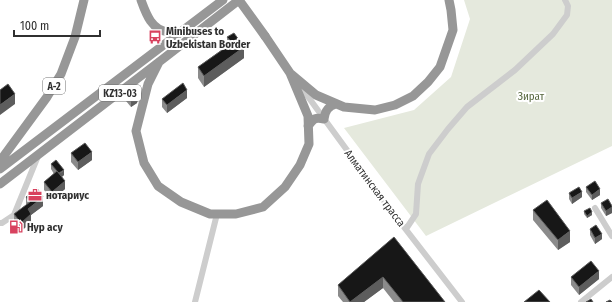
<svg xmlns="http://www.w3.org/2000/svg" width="612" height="302" font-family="'Fira Sans Condensed',sans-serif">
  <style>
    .green { fill: #e5e9dd }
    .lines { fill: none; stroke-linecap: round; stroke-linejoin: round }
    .minor { stroke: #cdcdcd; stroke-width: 6 }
    .highway { stroke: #979797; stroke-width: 9 }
    .highway-bridge { stroke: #979797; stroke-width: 9 }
    .wall { fill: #8b8b8b }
    .shaded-wall { fill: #5d5d5d }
    .building { fill: #171717; stroke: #5d5d5d }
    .labels { text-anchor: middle; stroke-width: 4; stroke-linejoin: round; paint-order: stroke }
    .shield { fill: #fff; stroke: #6e6e6e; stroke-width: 1 }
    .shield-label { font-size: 10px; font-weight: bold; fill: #303030 }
    .poi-label { font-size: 11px; font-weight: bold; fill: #303030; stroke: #fff; text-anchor: start }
    .park-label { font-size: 11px; fill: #596941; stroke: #fff }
    .street-label { font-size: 11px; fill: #303030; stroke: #fff }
  </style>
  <rect width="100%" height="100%" fill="#fff"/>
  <path class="green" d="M 464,0 L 612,0 L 612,146 L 426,236 L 344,128 L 414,110 L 451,77 L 470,19 Z"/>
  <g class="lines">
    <path class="minor" d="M 298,83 L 390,209 L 462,302
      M 595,208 L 612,236
      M 0,223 L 2,223 L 14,215 L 38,156
      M 406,229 L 416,214 L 418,184 L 429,154 L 448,129 L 467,107 L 515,70 L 553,34 L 567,15 L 568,6 L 565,0
      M 195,302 L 217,214
      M 581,302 L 612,277"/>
    <path class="highway" d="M 141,0 C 146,14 152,31 169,32 C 173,33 178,32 182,31
      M 159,62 L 148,84 L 136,131 L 144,163 L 158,186 L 181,202 L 210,214 L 236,214 L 263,207 L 285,187 L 300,165 L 309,144 L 308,116 L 290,73 L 265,36
      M 291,74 L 316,95 L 344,107 L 375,110 L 395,105 L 413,96 L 428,82 L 440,67 L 453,30 L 451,10 L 449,0
      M 308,126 C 314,119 314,117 324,119 C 325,111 328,106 336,104
      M 0,161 L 47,97 L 61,74 L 75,37 L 84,0
      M 0,169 L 223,0
      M 0,184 L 159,62 L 239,0"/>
    <path class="highway-bridge" d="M 239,0 L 265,36"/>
  </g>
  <path class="wall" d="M 227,37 L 244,58 L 204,87 L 198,78 L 198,67 L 227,46 Z
    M 126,95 L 138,98 L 137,103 L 131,107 L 126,101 Z
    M 187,98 L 167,113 L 162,107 L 162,99 Z
    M 71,153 L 92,160 L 78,170 L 71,162 Z
    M 51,164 L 64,175 L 62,177 L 65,189 L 52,200 L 44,190 L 44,182 L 54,174 L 51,169 Z
    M 586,187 L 600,195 L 592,200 L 586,192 Z
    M 569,193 L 582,197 L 572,204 L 569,199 Z
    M 26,197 L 43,206 L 31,215 L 31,223 L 21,231 L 14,222 L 14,214 L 26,205 Z
    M 601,203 L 612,206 L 612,213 L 606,216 L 601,208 Z
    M 533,210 L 570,242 L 558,250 L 533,220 Z
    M 584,211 L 592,215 L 587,218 L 584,214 Z
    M 590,229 L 602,239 L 595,244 L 590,235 Z
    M 394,237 L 445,302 L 394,302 L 383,288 L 364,302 L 343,302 L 338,296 L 338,285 Z
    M 571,277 L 599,279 L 579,295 L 571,285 Z"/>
  <path class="shaded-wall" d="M 244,47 L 244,58 L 204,87 L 204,76 Z
    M 187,90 L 187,98 L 167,113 L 167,105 Z
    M 138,92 L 138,98 L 137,103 L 131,107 L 131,101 Z
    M 15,94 L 15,104 L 0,115 L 0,105 Z
    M 92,152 L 92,160 L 78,170 L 78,162 Z
    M 64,170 L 64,175 L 59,179 L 59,174 Z
    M 65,181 L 65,189 L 52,200 L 52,192 Z
    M 600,189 L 600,195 L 592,200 L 592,195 Z
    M 582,192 L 582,197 L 572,204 L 572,198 Z
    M 43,197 L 43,206 L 31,215 L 31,223 L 21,231 L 21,223 L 28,209 Z
    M 612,207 L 612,213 L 606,216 L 606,211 Z
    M 592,212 L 592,215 L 587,218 L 587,216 Z
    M 570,231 L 570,242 L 558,250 L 558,240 Z
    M 602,234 L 602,239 L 595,244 L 595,238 Z
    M 599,271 L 599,279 L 579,295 L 579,287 Z
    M 383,277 L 383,288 L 364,302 L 350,302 Z"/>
  <path class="building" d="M 234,33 L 244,47 L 204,76 L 198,67 L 232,43 L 227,37 Z
    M 183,83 L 187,90 L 167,105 L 162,99 Z
    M 8,84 L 15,94 L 0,105 L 0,90 Z
    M 135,89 L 138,92 L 137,97 L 131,101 L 126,95 Z
    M 85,143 L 92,152 L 78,162 L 71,153 Z
    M 56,160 L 64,170 L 59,173 L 57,171 L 51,164 Z
    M 57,171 L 65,181 L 52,192 L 44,182 Z
    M 595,181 L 600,189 L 592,195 L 586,187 Z
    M 579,187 L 582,192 L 572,198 L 569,193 Z
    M 37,188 L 43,197 L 28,209 L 31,214 L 21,223 L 14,214 L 30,202 L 26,197 Z
    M 608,199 L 612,206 L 612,207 L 606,211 L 601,203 Z
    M 547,200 L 570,231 L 558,240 L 533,210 Z
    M 590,208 L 592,212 L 587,216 L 584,211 Z
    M 596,225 L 602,234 L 595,238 L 590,229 Z
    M 394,237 L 445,302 L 403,302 L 383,277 L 350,302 L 338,285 Z
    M 591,261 L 599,271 L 579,287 L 571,277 Z
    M 539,290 L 550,302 L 524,302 Z
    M 591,299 L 593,302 L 586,302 Z
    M 610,300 L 612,302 L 606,302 Z"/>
  <defs>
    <g id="bus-bare" transform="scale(1.08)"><path d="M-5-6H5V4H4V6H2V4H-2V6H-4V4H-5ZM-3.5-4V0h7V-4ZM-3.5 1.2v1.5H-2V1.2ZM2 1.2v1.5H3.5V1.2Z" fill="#d8425f" stroke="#fff" stroke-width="2.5" paint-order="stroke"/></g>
    <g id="office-bare" transform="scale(1.08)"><path d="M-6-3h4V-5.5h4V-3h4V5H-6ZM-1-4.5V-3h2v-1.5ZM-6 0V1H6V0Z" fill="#d8425f" stroke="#fff" stroke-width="2.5" paint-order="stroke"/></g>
    <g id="fuel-bare" transform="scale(1.08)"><path d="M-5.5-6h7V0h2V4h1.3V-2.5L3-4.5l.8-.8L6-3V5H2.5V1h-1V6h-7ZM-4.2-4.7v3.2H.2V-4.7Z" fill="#d8425f" stroke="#fff" stroke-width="2.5" paint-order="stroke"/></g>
  </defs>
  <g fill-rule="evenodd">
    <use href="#bus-bare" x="155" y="37"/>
    <use href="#office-bare" x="35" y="195"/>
    <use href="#fuel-bare" x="16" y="227"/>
  </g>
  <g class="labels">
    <g class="shield">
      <rect x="43" y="78" width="22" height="16" rx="3"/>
      <rect x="99" y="85" width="42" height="16" rx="3"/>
    </g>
    <g class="shield-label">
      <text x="54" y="90">A-2</text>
      <text x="120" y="97">KZ13-03</text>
    </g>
    <g class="poi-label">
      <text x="166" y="35">Minibuses to<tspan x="166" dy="13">Uzbekistan Border</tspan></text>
      <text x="46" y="199">нотариус</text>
      <text x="27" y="231">Нур асу</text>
    </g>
    <g class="park-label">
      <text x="531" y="100">Зират</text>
    </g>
    <g class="street-label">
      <text transform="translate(375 188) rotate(53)" y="4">Алматинская трасса</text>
    </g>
  </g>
  <path d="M14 30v6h86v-6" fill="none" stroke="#303030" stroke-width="2"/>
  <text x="20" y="30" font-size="12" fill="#303030" stroke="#ffffff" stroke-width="3" paint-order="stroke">100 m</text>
</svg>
